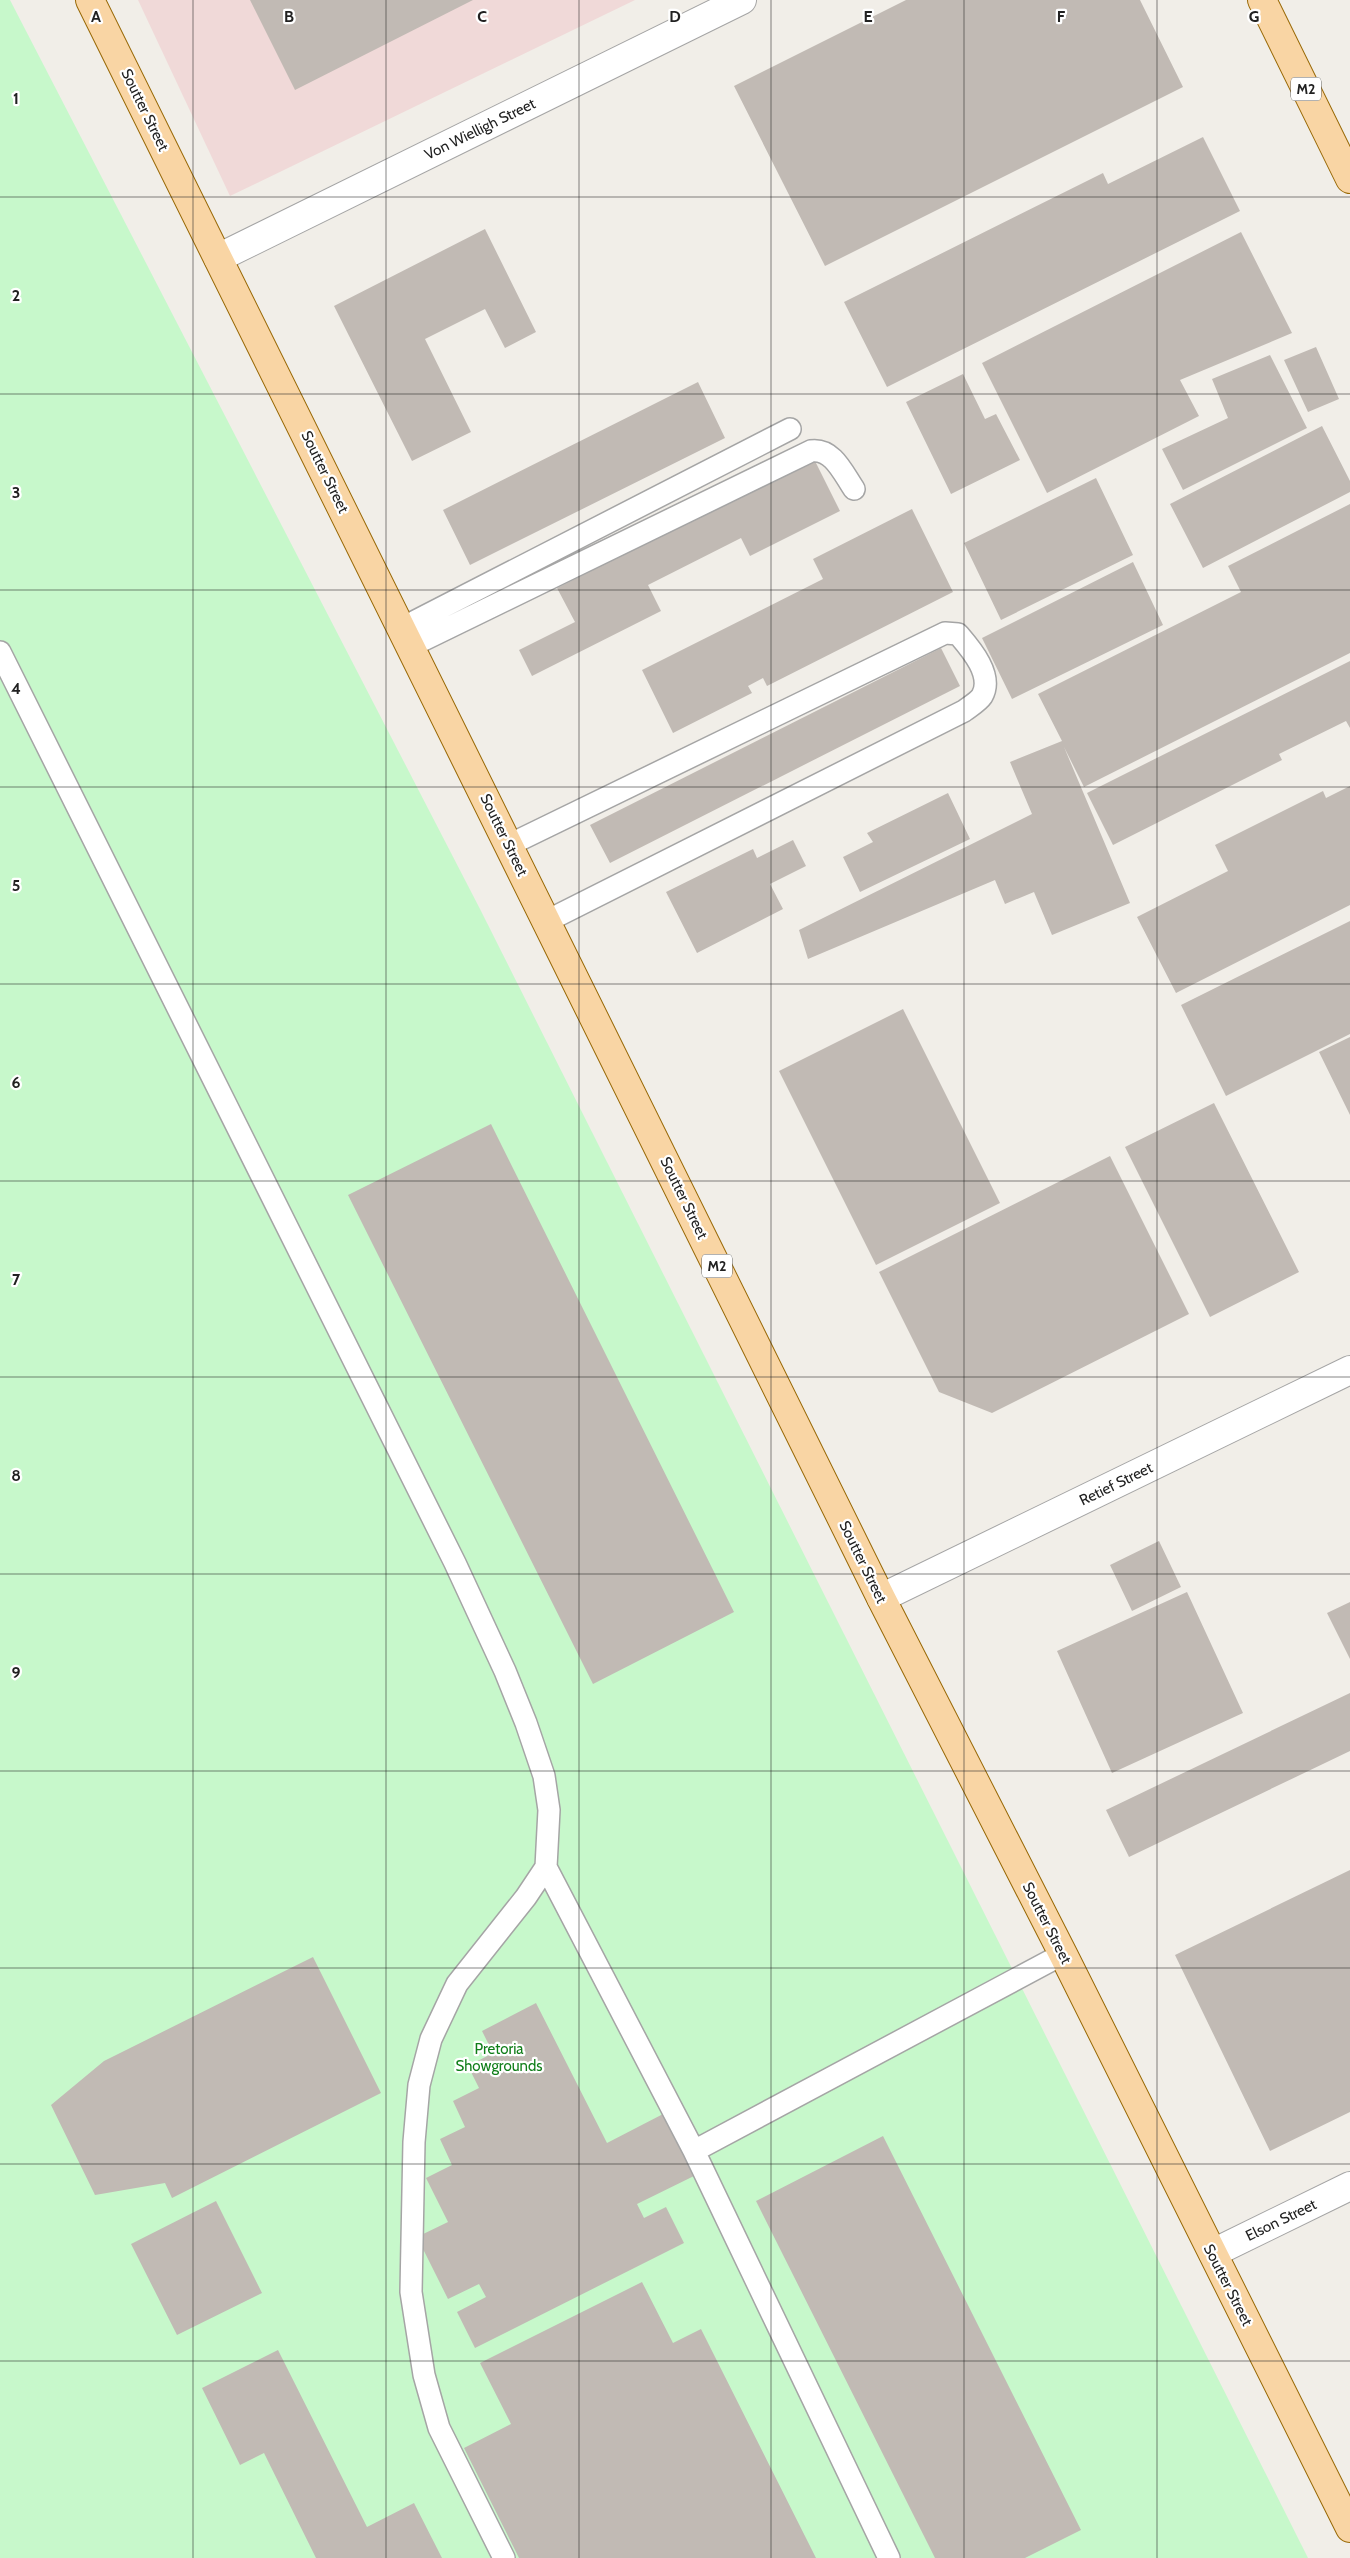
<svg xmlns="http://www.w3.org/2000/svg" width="1350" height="2558" font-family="Cabin,sans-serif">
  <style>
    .commercial { fill: #f0d9d8 }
    .park { fill: #c7f8cb }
    .building { fill: #c1bab4 }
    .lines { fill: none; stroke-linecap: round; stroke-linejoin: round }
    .lane-casing { stroke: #a5a5a5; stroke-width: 24 }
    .street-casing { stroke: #a5a5a5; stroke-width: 30 }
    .primary-casing { stroke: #986805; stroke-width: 30 }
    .lane { stroke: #fff; stroke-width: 21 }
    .street { stroke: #fff; stroke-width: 28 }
    .primary { stroke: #f9d5a4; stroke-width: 28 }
    .grid { fill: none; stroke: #212121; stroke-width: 1; stroke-opacity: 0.55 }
    .labels { text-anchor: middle; stroke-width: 4.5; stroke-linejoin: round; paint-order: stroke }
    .shield { fill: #fff; stroke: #646464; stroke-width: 1 }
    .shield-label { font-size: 14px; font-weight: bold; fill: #212121 }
    .street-label { font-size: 15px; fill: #212121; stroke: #fff }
    .park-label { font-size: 15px; fill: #107e19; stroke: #fff }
    .grid-label { font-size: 16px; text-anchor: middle; font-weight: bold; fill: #212121; stroke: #fff; stroke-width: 4.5; stroke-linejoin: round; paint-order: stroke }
  </style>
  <rect width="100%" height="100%" fill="#f1eee8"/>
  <path class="commercial" d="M 138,0 L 635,0 L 230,196 Z"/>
  <path class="park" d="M 0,0 L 10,0 L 480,909 L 1308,2558 L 0,2558 Z"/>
  <path class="building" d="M 250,0 L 473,0 L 295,90 Z
    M 906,0 L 1140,0 L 1183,87 L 825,266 L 734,86 Z
    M 1203,137 L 1240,211 L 887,387 L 844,302 L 1103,173 L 1108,184 Z
    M 485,229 L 536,332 L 505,348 L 485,309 L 425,339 L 471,432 L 412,461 L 334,306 Z
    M 1241,232 L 1292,333 L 1180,380 L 1199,416 L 1047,493 L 982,363 Z
    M 1316,347 L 1339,399 L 1308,412 L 1284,360 Z
    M 1270,355 L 1307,428 L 1183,490 L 1162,449 L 1228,418 L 1212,379 Z
    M 963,374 L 985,419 L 996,414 L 1020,460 L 951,494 L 906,402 Z
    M 698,382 L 725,438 L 470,565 L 443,510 Z
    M 1322,426 L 1350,481 L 1350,492 L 1203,568 L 1170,504 Z
    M 814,459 L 840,511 L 750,556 L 741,538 L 648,585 L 661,611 L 532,676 L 519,650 L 575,622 L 557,588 Z
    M 1096,478 L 1133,555 L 1001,620 L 964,543 Z
    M 1350,504 L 1350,653 L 1084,787 L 1064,747 L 1130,903 L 1052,935 L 1034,892 L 1005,904 L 995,880 L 808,959 L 799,930 L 1032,814 L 1010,762 L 1062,741 L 1038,694 L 1241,592 L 1228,566 Z
    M 912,509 L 953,592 L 767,686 L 763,678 L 748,686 L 752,693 L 673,733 L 642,670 L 823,579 L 813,559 Z
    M 1133,562 L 1163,625 L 1012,699 L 982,638 Z
    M 941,648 L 960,686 L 610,863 L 590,825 Z
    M 1350,661 L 1350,728 L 1346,721 L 1279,754 L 1282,760 L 1113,845 L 1087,793 Z
    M 1350,786 L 1350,905 L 1176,993 L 1137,917 L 1228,871 L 1215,845 L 1323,791 L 1326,798 Z
    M 948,793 L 970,839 L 860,892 L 843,857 L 873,842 L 867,833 Z
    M 793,840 L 806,866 L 770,884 L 783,909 L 697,953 L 666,892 L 753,849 L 757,858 Z
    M 1350,921 L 1350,1034 L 1226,1096 L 1181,1005 Z
    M 903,1009 L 1000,1203 L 876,1265 L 779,1071 Z
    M 1350,1037 L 1350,1115 L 1319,1052 Z
    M 1214,1103 L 1299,1272 L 1210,1317 L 1125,1147 Z
    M 491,1124 L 734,1612 L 593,1684 L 348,1195 Z
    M 1110,1156 L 1189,1314 L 992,1413 L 939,1392 L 879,1272 Z
    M 1159,1541 L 1181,1587 L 1132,1611 L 1110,1565 Z
    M 1187,1592 L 1243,1713 L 1112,1773 L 1057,1651 Z
    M 1350,1602 L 1350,1659 L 1327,1613 Z
    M 1350,1693 L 1350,1751 L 1129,1857 L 1106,1810 Z
    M 1350,1870 L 1350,2112 L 1270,2151 L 1175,1955 Z
    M 313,1957 L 381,2093 L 172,2198 L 165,2183 L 95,2195 L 51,2105 L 104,2061 Z
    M 536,2003 L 607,2143 L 665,2113 L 696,2175 L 637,2204 L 644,2218 L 666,2207 L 684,2243 L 475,2348 L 457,2312 L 486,2297 L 479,2284 L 448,2299 L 417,2237 L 448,2222 L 426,2178 L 452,2165 L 440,2139 L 465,2127 L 453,2101 L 479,2088 L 468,2066 L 493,2053 L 482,2031 Z
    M 883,2136 L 1081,2530 L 1025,2558 L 935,2558 L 756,2201 Z
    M 216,2201 L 262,2293 L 177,2335 L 131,2244 Z
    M 642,2282 L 673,2343 L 701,2329 L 816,2558 L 519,2558 L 464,2448 L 511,2424 L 480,2363 Z
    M 278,2350 L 367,2527 L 414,2503 L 442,2558 L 316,2558 L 264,2453 L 240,2465 L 202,2388 Z"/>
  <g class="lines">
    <g class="lane-casing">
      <path id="lane" d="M 402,628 L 790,429
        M 411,646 L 811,451 C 833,448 843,473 854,489
        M 0,652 L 455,1563 L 505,1671 L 526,1723 L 544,1776 L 549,1810 L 546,1867 L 526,1897 L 457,1984 L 431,2039 L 419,2085 L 414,2142 L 411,2292 L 424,2375 L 439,2428 L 504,2558
        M 509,845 L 945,633 L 958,634 C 970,648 994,675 982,696 C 978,702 969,707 964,711 L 547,921
        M 546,1867 L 694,2151 L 889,2558
        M 694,2151 L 1063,1954"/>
    </g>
    <g class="street-casing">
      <path id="street" d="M 218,258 L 742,0
        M 881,1598 L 1350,1370
        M 1213,2253 L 1350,2186"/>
    </g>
    <g class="primary-casing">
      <path id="primary" d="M 90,0 L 881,1598 L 1063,1954 L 1350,2528
        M 1262,0 L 1350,179"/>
    </g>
    <use href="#lane" class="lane"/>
    <use href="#street" class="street"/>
    <use href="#primary" class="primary"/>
  </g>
  <path class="grid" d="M 193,0 L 193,2558M 386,0 L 386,2558M 579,0 L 579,2558M 771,0 L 771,2558M 964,0 L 964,2558M 1157,0 L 1157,2558M 0,197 L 1350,197M 0,394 L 1350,394M 0,590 L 1350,590M 0,787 L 1350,787M 0,984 L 1350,984M 0,1181 L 1350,1181M 0,1377 L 1350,1377M 0,1574 L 1350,1574M 0,1771 L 1350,1771M 0,1968 L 1350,1968M 0,2164 L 1350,2164M 0,2361 L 1350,2361"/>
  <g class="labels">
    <g class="shield">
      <rect x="1291" y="77.5" width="30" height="23" rx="4"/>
      <rect x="702" y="1254.5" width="30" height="23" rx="4"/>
    </g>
    <g class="shield-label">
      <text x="1306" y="94">M2</text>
      <text x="717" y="1271">M2</text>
    </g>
    <g class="street-label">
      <text transform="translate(145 110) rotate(64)" y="5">Soutter Street</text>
      <text transform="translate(480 129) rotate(-26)" y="5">Von Wielligh Street</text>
      <text transform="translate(325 472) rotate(64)" y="5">Soutter Street</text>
      <text transform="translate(504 835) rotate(64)" y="5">Soutter Street</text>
      <text transform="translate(684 1198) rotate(64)" y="5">Soutter Street</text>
      <text transform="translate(1116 1484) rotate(-26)" y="5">Retief Street</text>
      <text transform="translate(863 1562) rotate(64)" y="5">Soutter Street</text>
      <text transform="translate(1047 1923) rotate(63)" y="5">Soutter Street</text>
      <text transform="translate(1281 2220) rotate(-26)" y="5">Elson Street</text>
      <text transform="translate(1228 2285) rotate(63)" y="5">Soutter Street</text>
    </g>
    <g class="park-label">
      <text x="499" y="2054">Pretoria<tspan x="499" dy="17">Showgrounds</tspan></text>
    </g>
  </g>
  <g class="grid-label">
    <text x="96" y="22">A</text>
    <text x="289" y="22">B</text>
    <text x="482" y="22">C</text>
    <text x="675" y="22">D</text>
    <text x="868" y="22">E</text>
    <text x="1061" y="22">F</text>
    <text x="1254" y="22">G</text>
    <text x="16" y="104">1</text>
    <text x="16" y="301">2</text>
    <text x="16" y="498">3</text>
    <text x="16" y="694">4</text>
    <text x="16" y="891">5</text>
    <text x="16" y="1088">6</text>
    <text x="16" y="1285">7</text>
    <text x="16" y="1481">8</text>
    <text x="16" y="1678">9</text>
  </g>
</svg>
